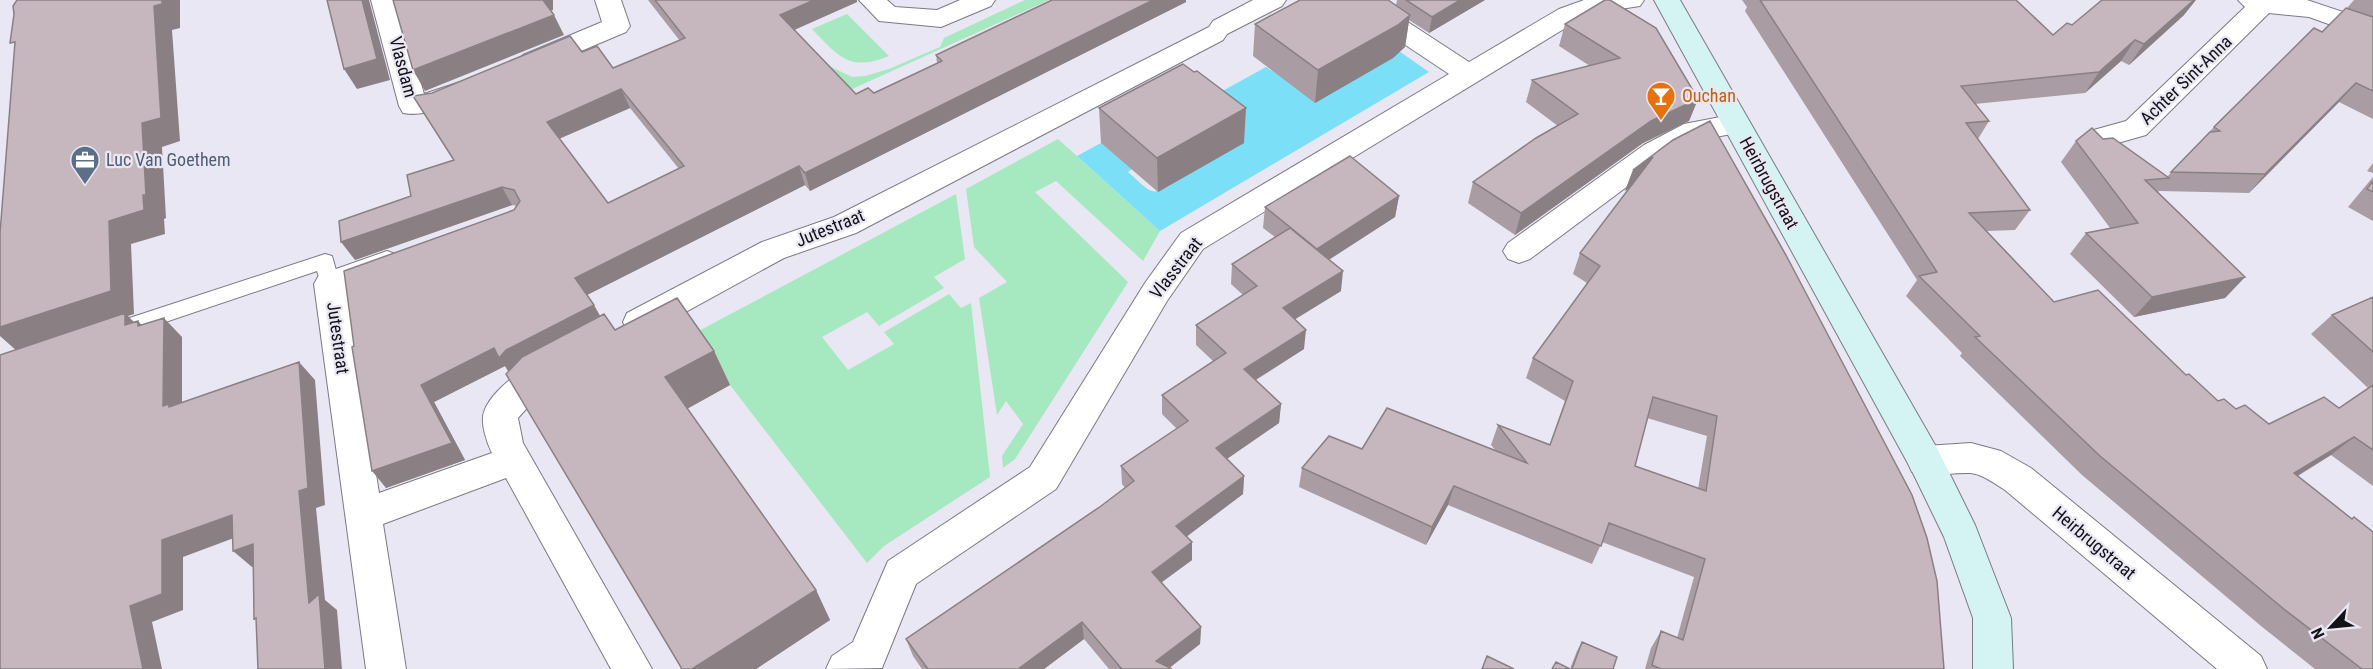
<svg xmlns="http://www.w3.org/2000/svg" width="2373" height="669" font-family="'Roboto Condensed',sans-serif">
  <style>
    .green { fill: #a6e8bf }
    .water { fill: #7bdff7 }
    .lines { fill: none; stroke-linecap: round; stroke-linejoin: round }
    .lane-casing { stroke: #7c7985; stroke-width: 2 }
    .street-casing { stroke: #7c7985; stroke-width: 2 }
    .secondary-casing { stroke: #7c7985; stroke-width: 2 }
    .lane { fill: #fff; fill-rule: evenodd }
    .street { fill: #fff; fill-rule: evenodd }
    .secondary { fill: #d3f4f2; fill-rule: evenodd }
    .wall { fill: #a99da3; fill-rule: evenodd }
    .shaded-wall { fill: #8a8084 }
    .building { fill: #c5b7bd; stroke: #8a8084; stroke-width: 1.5; fill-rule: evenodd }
    .labels { text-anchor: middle; stroke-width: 4.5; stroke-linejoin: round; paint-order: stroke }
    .street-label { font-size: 18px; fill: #131216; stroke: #eae7f4 }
    .food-label { font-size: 18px; fill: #c56008; stroke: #eae7f4; text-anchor: start }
    .service-label { font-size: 18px; fill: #4e5e75; stroke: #eae7f4; text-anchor: start }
  </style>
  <rect width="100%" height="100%" fill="#eae7f4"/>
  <path class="green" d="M 1025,0 L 1049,0 L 850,90 L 825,64 L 852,77 L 865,76 L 889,69 L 940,47 L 944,38 Z
    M 847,14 L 889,56 C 850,72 839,57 812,29 Z
    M 1058,139 L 1160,231 L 1143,261 L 1056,181 L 1035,192 L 1128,282 L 1015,459 L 1003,468 L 1002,456 L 1023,424 L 1006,401 L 997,415 L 979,298 L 1007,282 L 974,247 L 966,189 Z
    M 956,194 L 965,259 L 934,277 L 944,288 L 879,326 L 867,312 L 822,337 L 848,370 L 894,344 L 884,332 L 949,294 L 961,308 L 971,303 L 990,477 L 884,546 L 867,563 L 730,385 L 693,334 Z"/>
  <path class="water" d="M 1346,14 L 1429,72 L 1160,231 L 1077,156 L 1101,143 L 1132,169 L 1128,172 C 1155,196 1150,197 1181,179 L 1197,105 L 1266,67 L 1318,101 L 1369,68 L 1372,70 L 1395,56 Z"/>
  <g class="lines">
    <g class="lane-casing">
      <path id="lane" d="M 325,254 L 332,256 L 340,284 L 337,289 L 330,292 L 323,289 L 317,271 L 112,340 L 105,338 L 102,332 L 105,326 Z"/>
    </g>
    <g class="street-casing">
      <path id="street" d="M 371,0 L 397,0 L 424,94 L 460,82 L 470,84 L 474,91 C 464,106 420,117 403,113 L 399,106 Z
        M 595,0 L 621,0 L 630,26 L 626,32 L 543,67 L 533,70 L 523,67 L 519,61 L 523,55 L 602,22 Z
        M 859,0 L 887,0 L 895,7 L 937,10 L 960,0 L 995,0 L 991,6 L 941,27 L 879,21 Z
        M 1253,0 L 1286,0 L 1282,6 L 1227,34 L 1223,40 L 856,233 L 784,258 L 651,331 L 639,335 L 627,331 L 623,322 L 627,313 L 762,242 L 834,217 L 1209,27 L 1213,21 Z
        M 1343,0 L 1374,0 L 1469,62 L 1559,9 L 1584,0 L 1644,0 L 1640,6 L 1600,12 L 1577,21 L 1203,249 L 1167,301 L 1056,489 L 916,584 L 882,668 L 826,669 L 832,656 L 853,642 L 888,561 L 1030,467 L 1145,283 L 1181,233 L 1449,74 L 1347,6 Z
        M 2238,0 L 2307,0 L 2373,22 L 2373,40 L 2309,17 L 2269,13 L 2146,135 L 2100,148 L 2090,145 L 2086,138 L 2090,131 L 2126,121 L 2245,7 Z
        M 1736,114 L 1746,117 L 1750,124 L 1746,131 L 1701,140 L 1664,159 L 1530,259 L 1519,263 L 1508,259 L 1503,251 L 1508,243 L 1644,145 L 1684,124 Z
        M 387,251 L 398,255 L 403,263 L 398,271 L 347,290 L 379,493 L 492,453 C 487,443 480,422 484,412 C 491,389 532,361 554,354 L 566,358 L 571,367 L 566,376 L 543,390 L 518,418 L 523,443 L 652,669 L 611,669 L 506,478 L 383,524 L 406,669 L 366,669 L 314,284 L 319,275 Z
        M 1971,443 L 2001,451 L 2031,468 L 2261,656 L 2267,669 L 2217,669 L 2005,490 C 1995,484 1983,474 1970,473 C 1950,472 1932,478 1912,472 L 1907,461 L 1912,450 L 1925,446 Z"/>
    </g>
    <g class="secondary-casing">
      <path id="secondary" d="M 1654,0 L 1680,0 L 1938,450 L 1975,525 L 2011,618 L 2013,669 L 1973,669 L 1973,618 L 1944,537 L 1911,469 Z"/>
    </g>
    <use href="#lane" class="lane"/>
    <use href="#street" class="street"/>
    <use href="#secondary" class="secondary"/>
  </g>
  <path class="wall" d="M 648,0 L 857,0 L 857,2 L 794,30 L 856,94 L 874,93 L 937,63 L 936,55 L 1186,0 L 1186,2 L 810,191 L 805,185 L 587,295 L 600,316 L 615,330 L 714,351 L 730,385 L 687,409 L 816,590 L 830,620 L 756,669 L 682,669 L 505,366 L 434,402 L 465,460 L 386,488 L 354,346 L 514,210 L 517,206 L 512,205 L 355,260 L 411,196 L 453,160 L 413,96 L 432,93 L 582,52 L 613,68 L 680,41 ZM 630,108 L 679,169 L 608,203 L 559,139 Z
    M 1397,0 L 1485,0 L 1429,33 L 1409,20 L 1405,47 L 1393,58 L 1315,103 L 1253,56 L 1255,24 L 1396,5 Z
    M 1742,0 L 2016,0 L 2053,35 L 2072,25 L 2184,15 L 2129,65 L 2121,61 L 2085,93 L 1975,104 L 1989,121 L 1978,139 L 2030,210 L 2015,230 L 1987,231 L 2054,302 L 2186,375 L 2218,401 L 2269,424 L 2339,408 L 2368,388 L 2311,334 L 2332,315 L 2373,297 L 2373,486 L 2331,455 L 2298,476 L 2373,669 L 2315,669 L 2261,626 L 2082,475 L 1960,356 L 1962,353 L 1906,296 L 1917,280 L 1745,11 L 1747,7 Z
    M 2354,0 L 2373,0 L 2373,119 L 2339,102 L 2249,193 L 2159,191 L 2158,192 L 2245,277 L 2225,298 L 2134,317 L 2070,254 L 2086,233 L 2110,228 L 2061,162 L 2076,141 L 2103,139 L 2167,177 L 2214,127 L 2322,32 L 2347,8 Z
    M 1565,24 L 1698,99 L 1689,121 L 1643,143 L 1515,235 L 1468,203 L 1473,182 L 1558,126 L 1526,102 L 1532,80 L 1590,66 L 1559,46 Z
    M 1099,108 L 1244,143 L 1158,192 L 1101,143 Z
    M 2373,163 L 2373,173 L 2367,171 Z
    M 1633,170 L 1944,669 L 1645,669 L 1651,648 L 1661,631 L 1677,638 L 1694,577 L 1602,542 L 1592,564 L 1448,505 L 1426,545 L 1299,487 L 1302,468 L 1362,449 L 1496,451 L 1491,445 L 1498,425 L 1550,444 L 1565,401 L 1526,378 L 1533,358 L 1587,283 L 1573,274 L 1580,253 L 1630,188 L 1625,191 ZM 1647,418 L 1707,436 L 1698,489 L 1635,466 Z
    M 2373,177 L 2373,221 L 2348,207 Z
    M 1399,196 L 1395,217 L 1329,260 L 1341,291 L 1295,319 L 1304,349 L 1256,380 L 1281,404 L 1279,423 L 1227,459 L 1244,476 L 1243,494 L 1186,536 L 1192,560 L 1161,583 L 1201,627 L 1200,644 L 1169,668 L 1172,669 L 1109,669 L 1084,639 L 1044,669 L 922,669 L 913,656 L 906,639 L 1101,506 L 1125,488 L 1122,484 L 1121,466 L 1177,429 L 1162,414 L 1162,395 L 1213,361 L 1196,345 L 1196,325 L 1243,295 L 1231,284 L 1232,264 L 1275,237 L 1263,228 L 1265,207 Z
    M 1582,642 L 1613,669 L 1570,669 L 1577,651 Z"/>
  <path class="shaded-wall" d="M 162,0 L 180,0 L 180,28 L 172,30 L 180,141 L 162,147 L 166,218 L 164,219 L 165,234 L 131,244 L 134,314 L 128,316 L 138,326 L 138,321 L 156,340 L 18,352 L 0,336 L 0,327 L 109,221 L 142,123 L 154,6 Z
    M 362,0 L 369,0 L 390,80 L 357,89 L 344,69 Z
    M 541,0 L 553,0 L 553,10 L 546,12 Z
    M 814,0 L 857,0 L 857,2 L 785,34 L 780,15 Z
    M 1153,0 L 1186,0 L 1186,2 L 810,191 L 805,173 Z
    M 1460,0 L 1485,0 L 1429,33 L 1432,17 Z
    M 2194,0 L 2196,0 L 2184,15 L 2129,65 L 2144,44 Z
    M 554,15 L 564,35 L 425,91 L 413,70 Z
    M 1410,15 L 1405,47 L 1393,58 L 1315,103 L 1318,70 Z
    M 2135,40 L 2121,61 L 2085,93 L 2099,72 Z
    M 2356,83 L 2339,102 L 2249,193 L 2265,174 Z
    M 621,89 L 630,108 L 556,140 L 547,122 Z
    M 1698,99 L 1689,121 L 1643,143 L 1515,235 L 1521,213 L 1651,121 Z
    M 1246,108 L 1244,143 L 1158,192 L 1157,158 Z
    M 1653,157 L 1645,178 L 1625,191 L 1633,170 Z
    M 799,166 L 805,185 L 585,296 L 575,278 Z
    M 502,187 L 512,205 L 355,260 L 341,242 Z
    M 1399,196 L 1395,217 L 1314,269 L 1317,249 Z
    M 1343,271 L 1341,291 L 1281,328 L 1283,308 Z
    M 2245,277 L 2225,298 L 2134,317 L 2152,297 Z
    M 594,305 L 604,323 L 511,375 L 505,366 L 434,402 L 465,460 L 386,488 L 372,471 L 421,385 L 494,348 L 506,350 Z
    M 164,318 L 182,337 L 182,416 L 163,406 Z
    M 1306,330 L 1304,349 L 1242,388 L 1244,369 Z
    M 714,351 L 730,385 L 683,411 L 665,377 Z
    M 299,362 L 315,380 L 325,505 L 316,508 L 325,600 L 337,610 L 342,669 L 325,669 L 309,603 L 299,491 Z
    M 1281,404 L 1279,423 L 1215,467 L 1216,448 Z
    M 2354,437 L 2331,455 L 2272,491 L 2294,473 Z
    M 1244,476 L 1243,494 L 1177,544 L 1176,526 Z
    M 1454,486 L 1448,505 L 1426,545 L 1432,527 Z
    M 232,515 L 250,532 L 183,557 L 183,610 L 152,622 L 162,669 L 143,669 L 130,606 L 162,540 Z
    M 1192,542 L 1192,560 L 1152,589 L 1152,572 Z
    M 253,544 L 272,560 L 252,567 L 233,551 Z
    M 816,590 L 830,620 L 756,669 L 692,669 Z
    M 1082,622 L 1084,639 L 1044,669 L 1018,669 Z
    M 1201,627 L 1200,644 L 1168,669 L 1156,661 Z"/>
  <path class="building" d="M 17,0 L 162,0 L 162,4 L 154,6 L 161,118 L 142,123 L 146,195 L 143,195 L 144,210 L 109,221 L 111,291 L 0,327 L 0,233 L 15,42 L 10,43 L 14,14 L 13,6 Z
    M 327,0 L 362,0 L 377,59 L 344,69 Z
    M 393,0 L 543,0 L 554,15 L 413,70 Z
    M 655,0 L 814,0 L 780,15 L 856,94 L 868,88 L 874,93 L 942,61 L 936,55 L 1052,0 L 1153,0 L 805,173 L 799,166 L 575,278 L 594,305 L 506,350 L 499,358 L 494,348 L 421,385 L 452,443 L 372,471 L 352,347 L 354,346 L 344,271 L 514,210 L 520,201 L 514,190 L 502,187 L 341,242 L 339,221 L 411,196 L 407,175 L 454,160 L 413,96 L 432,93 L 570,36 L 582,52 L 597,46 L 613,68 L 685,38 ZM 621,89 L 684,166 L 608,203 L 547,122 Z
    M 1300,0 L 1388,0 L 1410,15 L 1398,25 L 1318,70 L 1255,24 Z
    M 1406,0 L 1460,0 L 1432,17 Z
    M 1605,0 L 1610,0 L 1656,28 L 1698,99 L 1651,121 L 1521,213 L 1473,182 L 1536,138 L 1578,114 L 1532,80 L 1620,58 L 1565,24 Z
    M 1760,0 L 2016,0 L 2053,35 L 2067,23 L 2072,25 L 2102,0 L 2194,0 L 2144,44 L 2135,40 L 2099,72 L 1961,86 L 1989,121 L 1966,123 L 2030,210 L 1969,213 L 2054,302 L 2098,290 L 2186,375 L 2189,374 L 2218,401 L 2224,399 L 2236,409 L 2245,405 L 2269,424 L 2324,397 L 2339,408 L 2373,385 L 2373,450 L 2354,437 L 2294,473 L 2352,519 L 2354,517 L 2373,532 L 2373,669 L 2362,669 L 2285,610 L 2100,456 L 1975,337 L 1980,336 L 1919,276 L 1937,272 Z
    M 2346,8 L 2373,17 L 2373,91 L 2356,83 L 2265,174 L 2171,172 L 2210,132 L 2220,131 L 2214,127 L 2314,28 L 2322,32 Z
    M 1183,64 L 1194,72 L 1197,71 L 1246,108 L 1157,158 L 1099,108 Z
    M 1710,121 L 1787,257 L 1912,495 L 1927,538 L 1937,581 L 1944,669 L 1661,669 L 1652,665 L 1661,631 L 1683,640 L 1705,559 L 1609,523 L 1601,546 L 1454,486 L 1432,527 L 1302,468 L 1329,436 L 1362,449 L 1387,408 L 1527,463 L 1498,425 L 1550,445 L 1573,381 L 1533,358 L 1600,266 L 1580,253 L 1653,157 L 1633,170 L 1673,140 ZM 1653,397 L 1717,416 L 1706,491 L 1635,466 Z
    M 2092,128 L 2103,139 L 2113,138 L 2169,178 L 2145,180 L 2245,277 L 2152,297 L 2086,233 L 2138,223 L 2076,141 Z
    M 1350,156 L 1399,196 L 1317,249 L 1265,207 Z
    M 2373,181 L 2373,192 L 2367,189 Z
    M 1290,228 L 1343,271 L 1283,308 L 1306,330 L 1244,369 L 1281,404 L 1216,448 L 1244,476 L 1176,526 L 1192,542 L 1152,572 L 1201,627 L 1156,661 L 1172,669 L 1120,669 L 1121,668 L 1082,622 L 1018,669 L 928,669 L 906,639 L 1101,506 L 1134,481 L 1121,466 L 1188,421 L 1162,395 L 1226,353 L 1196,325 L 1257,286 L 1232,264 Z
    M 2373,297 L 2373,352 L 2332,315 Z
    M 677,298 L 714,351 L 665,377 L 816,590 L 692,669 L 682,669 L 506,374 L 522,357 L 604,314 L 615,330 Z
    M 125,313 L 125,325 L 138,321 L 138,326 L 164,318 L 163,406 L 169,404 L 169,407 L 299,362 L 308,488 L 299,491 L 309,603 L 319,594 L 325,669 L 258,669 L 256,618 L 254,619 L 253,544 L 233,551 L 232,515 L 162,540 L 162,594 L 130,606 L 143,669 L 0,669 L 0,355 Z
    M 1582,642 L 1617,657 L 1613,669 L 1572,669 Z
    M 1487,656 L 1514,669 L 1482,669 Z
    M 1556,662 L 1570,669 L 1552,669 Z"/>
  <defs>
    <g id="bar-pin" transform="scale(1.5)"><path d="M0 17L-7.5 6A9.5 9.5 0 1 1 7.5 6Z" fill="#e8710a" stroke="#eae7f4"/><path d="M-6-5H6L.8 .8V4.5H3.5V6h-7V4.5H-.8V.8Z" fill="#fff"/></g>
    <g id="office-pin" transform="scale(1.5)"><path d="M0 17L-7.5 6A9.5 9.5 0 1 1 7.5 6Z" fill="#5c6f8a" stroke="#eae7f4"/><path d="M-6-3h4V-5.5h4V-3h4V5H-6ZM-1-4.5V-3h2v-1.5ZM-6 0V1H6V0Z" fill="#fff"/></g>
  </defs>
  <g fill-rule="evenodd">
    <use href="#bar-pin" x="1661" y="96"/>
    <use href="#office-pin" x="85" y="160"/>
  </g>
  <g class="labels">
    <g class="street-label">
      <text transform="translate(403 67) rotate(75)" y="6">Vlasdam</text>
      <text transform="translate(2186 80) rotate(-44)" y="6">Achter Sint-Anna</text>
      <text transform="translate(1769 183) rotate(61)" y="6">Heirbrugstraat</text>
      <text transform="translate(830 228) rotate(-22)" y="6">Jutestraat</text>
      <text transform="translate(1176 268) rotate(-52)" y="6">Vlasstraat</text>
      <text transform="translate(338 338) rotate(82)" y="6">Jutestraat</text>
      <text transform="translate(2094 543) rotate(40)" y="6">Heirbrugstraat</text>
    </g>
    <g class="food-label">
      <text x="1682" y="102">Ouchan</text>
    </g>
    <g class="service-label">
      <text x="106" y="166">Luc Van Goethem</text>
    </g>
  </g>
  <g transform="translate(2331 627) rotate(244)" stroke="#eae7f4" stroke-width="4.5" paint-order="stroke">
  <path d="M0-4.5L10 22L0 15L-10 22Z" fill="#131216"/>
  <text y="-9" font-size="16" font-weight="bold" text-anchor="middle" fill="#131216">N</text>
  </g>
</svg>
